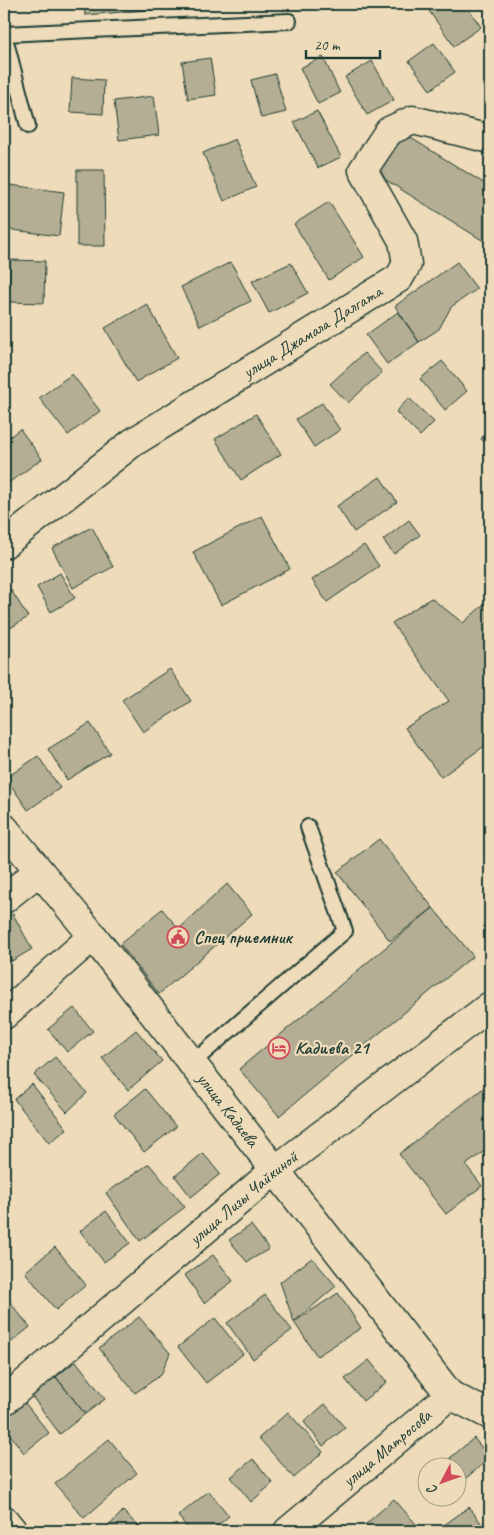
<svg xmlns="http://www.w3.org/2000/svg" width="494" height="1535" font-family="Caveat,sans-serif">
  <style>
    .building { fill: #b4af94; stroke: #1f3d34 }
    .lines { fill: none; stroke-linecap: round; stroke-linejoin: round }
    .service-casing { stroke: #1f3d34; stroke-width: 18 }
    .minor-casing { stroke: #1f3d34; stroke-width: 31 }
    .service { stroke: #eedbb9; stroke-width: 14 }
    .minor { stroke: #eedbb9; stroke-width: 28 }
    .labels { text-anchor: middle; stroke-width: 4.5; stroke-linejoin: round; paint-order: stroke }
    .street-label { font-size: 18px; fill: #1f3d34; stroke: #eedbb9 }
    .poi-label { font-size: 18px; font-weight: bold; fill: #1f3d34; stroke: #eedbb9; text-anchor: start }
  </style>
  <rect width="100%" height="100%" fill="#eedbb9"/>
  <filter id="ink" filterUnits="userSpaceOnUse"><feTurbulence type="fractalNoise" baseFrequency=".02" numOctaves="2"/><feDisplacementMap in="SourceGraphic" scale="10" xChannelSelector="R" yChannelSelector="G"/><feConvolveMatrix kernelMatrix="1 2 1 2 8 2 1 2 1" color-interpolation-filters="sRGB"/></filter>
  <g filter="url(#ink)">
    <path class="building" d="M 84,4 L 220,4 L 85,15 Z
      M 439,4 L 465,4 L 481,27 L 454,46 L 429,11 Z
      M 434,43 L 455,72 L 430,90 L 409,61 Z
      M 323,57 L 340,93 L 318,104 L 300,68 Z
      M 210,58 L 216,95 L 188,99 L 182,62 Z
      M 372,61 L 394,100 L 367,115 L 345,77 Z
      M 275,74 L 286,112 L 261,118 L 251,80 Z
      M 72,78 L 104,80 L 103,114 L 70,112 Z
      M 154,96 L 159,135 L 119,140 L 114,101 Z
      M 317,111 L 341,157 L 318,168 L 294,122 Z
      M 398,130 L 490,187 L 490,245 L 373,172 Z
      M 235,139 L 256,187 L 224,201 L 203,153 Z
      M 77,170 L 104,170 L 105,246 L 77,246 Z
      M 10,185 L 64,192 L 59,236 L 5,229 Z
      M 329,202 L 364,257 L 329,280 L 294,224 Z
      M 10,260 L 45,261 L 44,303 L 9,302 Z
      M 231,262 L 251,301 L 200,326 L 181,287 Z
      M 457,262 L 477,289 L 451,307 L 439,329 L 419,342 L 395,306 Z
      M 291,263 L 308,293 L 269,313 L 252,281 Z
      M 147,304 L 177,358 L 136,382 L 105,328 Z
      M 398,312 L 419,342 L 387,364 L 366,335 Z
      M 364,353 L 382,372 L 348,403 L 330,384 Z
      M 442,361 L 467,391 L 445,410 L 420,379 Z
      M 72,374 L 100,411 L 68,435 L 39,398 Z
      M 409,398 L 434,422 L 420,436 L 396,412 Z
      M 322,403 L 340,430 L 314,447 L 296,419 Z
      M 256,414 L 281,454 L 241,480 L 215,439 Z
      M 490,425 L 490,446 L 481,439 Z
      M 20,429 L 42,459 L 4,486 L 4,441 Z
      M 380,477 L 397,502 L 354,532 L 337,506 Z
      M 262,516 L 290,569 L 221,605 L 193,552 Z
      M 409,520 L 420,535 L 394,554 L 383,540 Z
      M 92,527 L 113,567 L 73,588 L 52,548 Z
      M 364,545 L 379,566 L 327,602 L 312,580 Z
      M 60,573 L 75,598 L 51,612 L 37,587 Z
      M 11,590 L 28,617 L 4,632 L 4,594 Z
      M 431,598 L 463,623 L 490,599 L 490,742 L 441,777 L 405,728 L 449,701 L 392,623 Z
      M 170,669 L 191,701 L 143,732 L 122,700 Z
      M 90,723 L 110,753 L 67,780 L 48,749 Z
      M 38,756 L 60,788 L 28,810 L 6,778 Z
      M 379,839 L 433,908 L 390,941 L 337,872 Z
      M 227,884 L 252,914 L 159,994 L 120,944 L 162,909 L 179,929 Z
      M 433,908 L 473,956 L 279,1116 L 239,1069 Z
      M 13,914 L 32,949 L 12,961 L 4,946 L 4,919 Z
      M 4,946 L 12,961 L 4,966 Z
      M 74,1008 L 93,1031 L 67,1052 L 48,1029 Z
      M 136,1030 L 162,1061 L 128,1090 L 102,1058 Z
      M 55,1057 L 87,1093 L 67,1112 L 34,1075 Z
      M 490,1083 L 490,1147 L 466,1165 L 482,1186 L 446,1214 L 399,1154 Z
      M 32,1084 L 67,1129 L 49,1143 L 14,1099 Z
      M 145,1089 L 176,1127 L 144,1152 L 114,1114 Z
      M 203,1153 L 220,1174 L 191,1197 L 175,1176 Z
      M 149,1164 L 185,1207 L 140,1241 L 106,1193 Z
      M 106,1211 L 130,1243 L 104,1262 L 80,1231 Z
      M 251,1225 L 269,1249 L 247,1262 L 229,1240 Z
      M 55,1247 L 86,1285 L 56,1310 L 25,1272 Z
      M 213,1255 L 233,1281 L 204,1303 L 185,1275 Z
      M 312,1258 L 336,1286 L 294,1322 L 280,1282 Z
      M 338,1293 L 361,1328 L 317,1356 L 294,1322 Z
      M 4,1295 L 30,1327 L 4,1348 Z
      M 265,1295 L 292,1330 L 253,1359 L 227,1323 Z
      M 139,1317 L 170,1353 L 161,1375 L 135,1393 L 99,1348 Z
      M 215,1318 L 243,1354 L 206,1383 L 178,1347 Z
      M 369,1360 L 387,1382 L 363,1401 L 345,1379 Z
      M 76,1361 L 105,1399 L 85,1414 L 56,1377 Z
      M 56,1377 L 85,1414 L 60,1434 L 31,1395 Z
      M 25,1403 L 49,1433 L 24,1453 L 4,1427 L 4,1420 Z
      M 325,1404 L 345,1428 L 323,1446 L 304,1422 Z
      M 288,1412 L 323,1452 L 294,1478 L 259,1438 Z
      M 474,1438 L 490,1458 L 466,1478 L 450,1458 Z
      M 109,1439 L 137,1473 L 84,1518 L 55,1484 Z
      M 253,1459 L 273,1483 L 251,1502 L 231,1477 Z
      M 209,1491 L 229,1516 L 211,1531 L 190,1531 L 178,1516 Z
      M 394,1499 L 422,1531 L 372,1531 L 366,1524 Z
      M 469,1507 L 487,1531 L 443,1531 L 440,1528 Z
      M 123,1511 L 143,1531 L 104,1531 Z"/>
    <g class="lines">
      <g class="service-casing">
        <path id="service" d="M 4,34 L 289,21
          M 4,34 L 28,126
          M 191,1064 L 345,931 L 308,827"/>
      </g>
      <g class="minor-casing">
        <g id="minor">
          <path id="s1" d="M 4,544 L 132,443 L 399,278 L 407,264 L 403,241 L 363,170 L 389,131 L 413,120 L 490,139"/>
          <path id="s2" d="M 4,828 L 93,936 L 450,1395"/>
          <path d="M 4,899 L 39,871"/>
          <path d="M 4,1015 L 93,936"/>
          <path id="s3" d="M 4,1401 L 274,1171 L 490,1006"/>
          <path d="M 4,1520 L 13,1531"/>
          <path id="s4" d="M 288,1531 L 450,1395 L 490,1415"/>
        </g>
      </g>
      <use href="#service" class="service"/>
      <use href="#minor" class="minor"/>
    </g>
  </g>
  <defs>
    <g id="civic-ring" transform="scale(1.125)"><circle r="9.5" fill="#eedbb9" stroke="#d1495b" stroke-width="1.5"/><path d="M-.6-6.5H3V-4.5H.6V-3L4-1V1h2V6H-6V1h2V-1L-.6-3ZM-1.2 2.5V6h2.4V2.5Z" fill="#d1495b"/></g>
    <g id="hotel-ring" transform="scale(1.125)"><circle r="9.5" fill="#eedbb9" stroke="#d1495b" stroke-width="1.5"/><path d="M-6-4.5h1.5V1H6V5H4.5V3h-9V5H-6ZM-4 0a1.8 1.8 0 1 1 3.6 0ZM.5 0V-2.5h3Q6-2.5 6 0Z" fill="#d1495b"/></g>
  </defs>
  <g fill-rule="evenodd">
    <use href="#civic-ring" x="178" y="937"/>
    <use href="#hotel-ring" x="279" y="1048"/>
  </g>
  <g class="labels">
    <g class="street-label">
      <text dy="6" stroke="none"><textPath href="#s1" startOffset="375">улица Джамала Далгата</textPath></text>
      <text dy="6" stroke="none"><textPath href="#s2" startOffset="360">улица Кадиева</textPath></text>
      <text dy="6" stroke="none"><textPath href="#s3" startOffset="314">улица Лизы Чайкиной</textPath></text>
      <text dy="6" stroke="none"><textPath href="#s4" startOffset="129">улица Матросова</textPath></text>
    </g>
    <g class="poi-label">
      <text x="194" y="943">Спец приемник</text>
      <text x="295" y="1054">Кадиева 21</text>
    </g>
  </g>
  <rect width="494" height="1535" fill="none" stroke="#eedbb9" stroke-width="20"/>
  <rect x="10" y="10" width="474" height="1515" fill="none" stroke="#1f3d34" stroke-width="2" filter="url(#ink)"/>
  <g transform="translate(442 1482) rotate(229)"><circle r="24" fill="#eedbb9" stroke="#9b9c84"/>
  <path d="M0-4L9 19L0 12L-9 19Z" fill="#d1495b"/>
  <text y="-8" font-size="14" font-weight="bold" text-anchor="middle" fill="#1f3d34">С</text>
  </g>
  <path d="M306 50v8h74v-8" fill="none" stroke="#1f3d34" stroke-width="2.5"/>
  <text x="314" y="50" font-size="15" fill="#1f3d34" stroke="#eedbb9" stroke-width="4" paint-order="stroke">20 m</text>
</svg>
